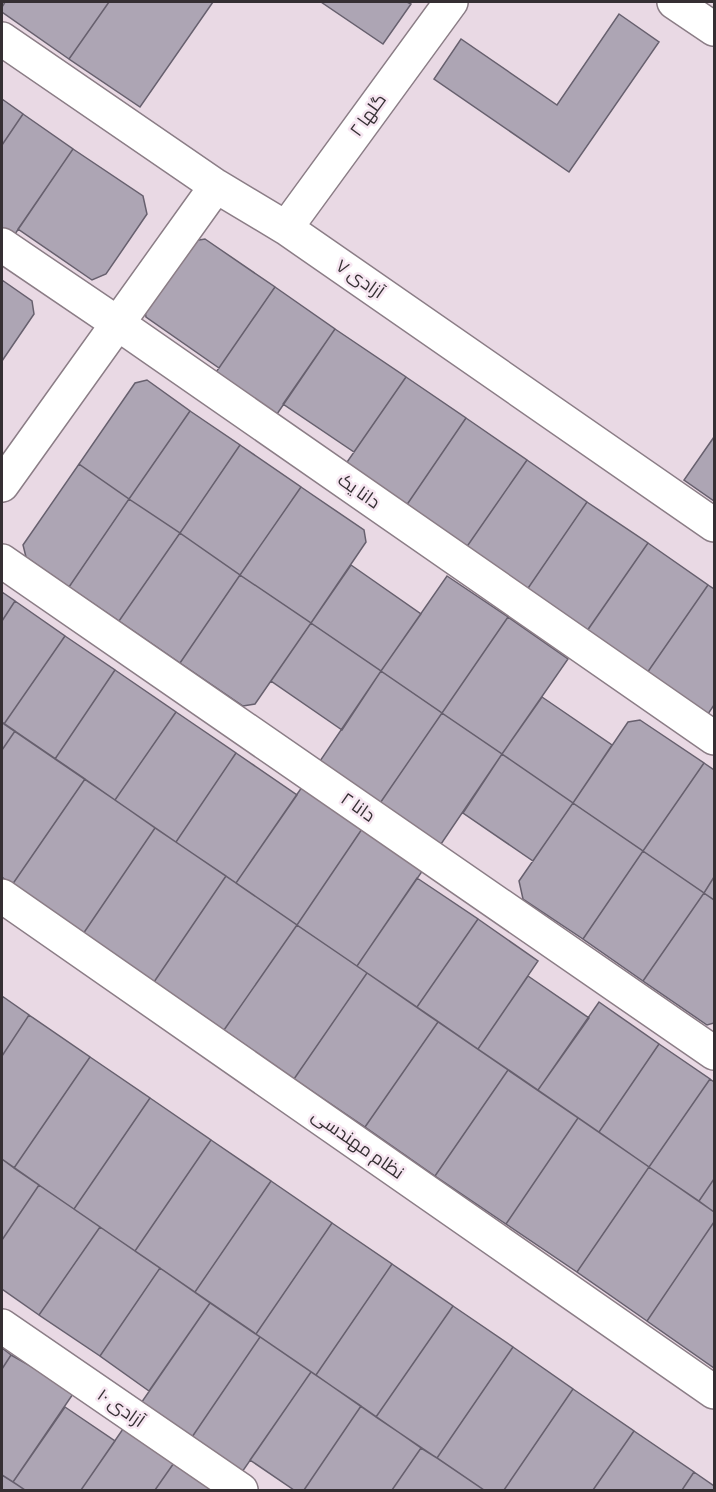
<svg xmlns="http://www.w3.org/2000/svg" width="716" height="1492" font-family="'Crimson Pro',Cairo,serif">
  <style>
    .building { fill: #ada5b4; stroke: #67606e; stroke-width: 1.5 }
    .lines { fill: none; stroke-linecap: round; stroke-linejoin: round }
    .minor-casing { stroke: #8b7d86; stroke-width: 36 }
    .tertiary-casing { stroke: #8b7d86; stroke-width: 36 }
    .minor { stroke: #fff; stroke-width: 33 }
    .tertiary { stroke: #fff; stroke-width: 33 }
    .labels { text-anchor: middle; stroke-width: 5; stroke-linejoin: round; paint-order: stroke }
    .street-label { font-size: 18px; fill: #352f33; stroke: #f6e6f1 }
  </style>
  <rect width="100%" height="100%" fill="#e9d9e4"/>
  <path class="building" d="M 5,2 L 109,2 L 69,59 L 2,12 L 2,7 Z
    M 109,2 L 213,2 L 140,107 L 69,59 Z
    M 321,2 L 407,2 L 411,4 L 383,44 Z
    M 619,14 L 659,42 L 569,172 L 434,79 L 461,39 L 557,105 Z
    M 2,99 L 23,114 L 2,145 Z
    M 23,114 L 73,149 L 13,237 L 2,229 L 2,145 Z
    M 73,149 L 143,196 L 147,214 L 106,274 L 92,280 L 18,229 Z
    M 205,239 L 275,287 L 219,368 L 146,317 L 144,305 L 187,242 Z
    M 2,280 L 32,301 L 34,314 L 2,361 Z
    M 275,287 L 335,329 L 275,417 L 214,375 Z
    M 335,329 L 406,377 L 354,452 L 283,404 Z
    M 406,377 L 466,418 L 406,506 L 345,465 Z
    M 147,380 L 190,411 L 129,499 L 79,464 L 135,383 Z
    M 190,411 L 240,445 L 180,533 L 129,499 Z
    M 466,418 L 527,460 L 466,548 L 406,506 Z
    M 714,437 L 714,501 L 684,480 Z
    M 240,445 L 301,487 L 240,575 L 180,533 Z
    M 527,460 L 587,502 L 522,597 L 461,555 Z
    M 79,464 L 129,499 L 69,587 L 26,557 L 23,545 Z
    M 301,487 L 364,530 L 366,542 L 311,623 L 240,575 Z
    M 129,499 L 180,533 L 119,621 L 69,587 Z
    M 587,502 L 648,543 L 582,638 L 522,597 Z
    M 180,533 L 240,575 L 180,663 L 119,621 Z
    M 648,543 L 708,585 L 647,673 L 587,631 Z
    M 351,565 L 421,614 L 381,671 L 311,623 Z
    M 240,575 L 311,623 L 255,704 L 243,706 L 180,663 Z
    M 447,576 L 508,617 L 442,713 L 381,671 Z
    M 708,585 L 714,589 L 714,705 L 708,714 L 647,673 Z
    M 2,592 L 15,601 L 2,621 Z
    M 15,601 L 65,636 L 4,724 L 2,722 L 2,621 Z
    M 508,617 L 568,659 L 502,754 L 442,713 Z
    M 311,623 L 381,671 L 342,730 L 271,681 Z
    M 65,636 L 115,670 L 55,759 L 4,724 Z
    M 115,670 L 176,712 L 115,800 L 55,759 Z
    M 381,671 L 442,713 L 376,809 L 316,767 Z
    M 542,697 L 612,745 L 573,803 L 502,754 Z
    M 176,712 L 236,753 L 176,842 L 115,800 Z
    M 442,713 L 502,754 L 437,850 L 376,809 Z
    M 640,720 L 704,763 L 643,851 L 573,803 L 628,722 Z
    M 2,722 L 15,731 L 2,750 Z
    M 15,731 L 85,779 L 12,885 L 2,877 L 2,750 Z
    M 236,753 L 297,795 L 236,883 L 176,842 Z
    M 502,754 L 573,803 L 533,861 L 463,813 Z
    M 704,763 L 714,770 L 714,877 L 704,893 L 643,851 Z
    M 85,779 L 155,828 L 83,934 L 12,885 Z
    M 302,787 L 362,829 L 297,925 L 236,883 Z
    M 573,803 L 643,851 L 583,939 L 523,899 L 519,881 Z
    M 155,828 L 226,876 L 154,982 L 83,934 Z
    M 362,829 L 423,870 L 357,966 L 297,925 Z
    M 643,851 L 704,893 L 643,981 L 583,939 Z
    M 226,876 L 297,925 L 224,1030 L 154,982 Z
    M 714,877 L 714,900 L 704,893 Z
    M 417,878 L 478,919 L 417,1007 L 357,966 Z
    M 704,893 L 714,900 L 714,1023 L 707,1025 L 643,981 Z
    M 478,919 L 538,961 L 478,1049 L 417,1007 Z
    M 297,925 L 367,973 L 294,1079 L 224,1030 Z
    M 367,973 L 438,1022 L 365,1127 L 294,1079 Z
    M 528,976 L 589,1018 L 538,1090 L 478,1049 Z
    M 2,996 L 29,1015 L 2,1056 Z
    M 599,1002 L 659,1044 L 599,1132 L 538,1090 Z
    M 29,1015 L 90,1057 L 14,1168 L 2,1159 L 2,1056 Z
    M 438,1022 L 508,1070 L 435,1176 L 365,1127 Z
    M 659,1044 L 710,1079 L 649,1167 L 599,1132 Z
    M 90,1057 L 150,1098 L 74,1209 L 14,1168 Z
    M 508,1070 L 578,1118 L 506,1224 L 435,1176 Z
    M 710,1079 L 714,1082 L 714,1179 L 699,1201 L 649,1167 Z
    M 150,1098 L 211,1140 L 135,1251 L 74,1209 Z
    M 578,1118 L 649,1167 L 577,1272 L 506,1224 Z
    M 211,1140 L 271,1181 L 195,1292 L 135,1251 Z
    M 2,1159 L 39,1185 L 2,1240 Z
    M 649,1167 L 714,1212 L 714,1222 L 647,1321 L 577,1272 Z
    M 714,1179 L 714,1212 L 699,1201 Z
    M 271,1181 L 332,1223 L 256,1334 L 195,1292 Z
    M 39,1185 L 100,1227 L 39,1315 L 2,1289 L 2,1240 Z
    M 714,1222 L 714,1368 L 647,1321 Z
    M 332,1223 L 392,1264 L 316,1375 L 256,1334 Z
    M 100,1227 L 160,1268 L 100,1356 L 39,1315 Z
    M 392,1264 L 453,1306 L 376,1417 L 316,1375 Z
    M 160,1268 L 210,1303 L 149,1391 L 100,1356 Z
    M 210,1303 L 260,1337 L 190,1440 L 139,1406 Z
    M 453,1306 L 513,1347 L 437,1458 L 376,1417 Z
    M 260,1337 L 311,1372 L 240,1475 L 190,1440 Z
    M 513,1347 L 573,1389 L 504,1490 L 484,1490 L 437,1458 Z
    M 2,1348 L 11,1355 L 2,1369 Z
    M 11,1355 L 75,1391 L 13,1482 L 2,1475 L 2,1369 Z
    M 311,1372 L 361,1406 L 304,1490 L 294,1490 L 250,1460 Z
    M 573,1389 L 634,1431 L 593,1490 L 504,1490 Z
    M 361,1406 L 421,1448 L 392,1490 L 304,1490 Z
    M 65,1407 L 115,1441 L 81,1490 L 25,1490 L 13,1482 Z
    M 125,1426 L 176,1460 L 155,1490 L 81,1490 Z
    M 634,1431 L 694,1472 L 682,1490 L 593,1490 Z
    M 421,1448 L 437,1458 L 484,1490 L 392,1490 Z
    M 176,1460 L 219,1490 L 155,1490 Z
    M 694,1472 L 714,1486 L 714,1490 L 682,1490 Z
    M 2,1475 L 13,1482 L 25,1490 L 2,1490 Z"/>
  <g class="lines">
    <g class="minor-casing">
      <path id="minor" d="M 674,2 L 714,29
        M 2,39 L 216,186 L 286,228 L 714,525
        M 286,228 L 451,2
        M 2,245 L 117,323 L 714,738
        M 2,485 L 216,186
        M 2,561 L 714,1053
        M 2,1326 L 241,1490"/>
    </g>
    <g class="tertiary-casing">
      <path id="tertiary" d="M 2,896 L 714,1392"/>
    </g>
    <use href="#minor" class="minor"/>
    <use href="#tertiary" class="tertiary"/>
  </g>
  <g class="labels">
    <g class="street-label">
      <text transform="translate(368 115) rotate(-54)" y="6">گلها ۲</text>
      <text transform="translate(360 279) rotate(35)" y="6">آزادی ۷</text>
      <text transform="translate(359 491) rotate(35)" y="6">دانا یک</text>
      <text transform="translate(358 807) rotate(35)" y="6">دانا ۲</text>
      <text transform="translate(358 1144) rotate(35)" y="6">نظام مهندسی</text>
      <text transform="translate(121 1408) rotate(35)" y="6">آزادی ۱۰</text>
    </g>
  </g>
  <rect width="716" height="1492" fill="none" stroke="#352f33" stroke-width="6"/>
</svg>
